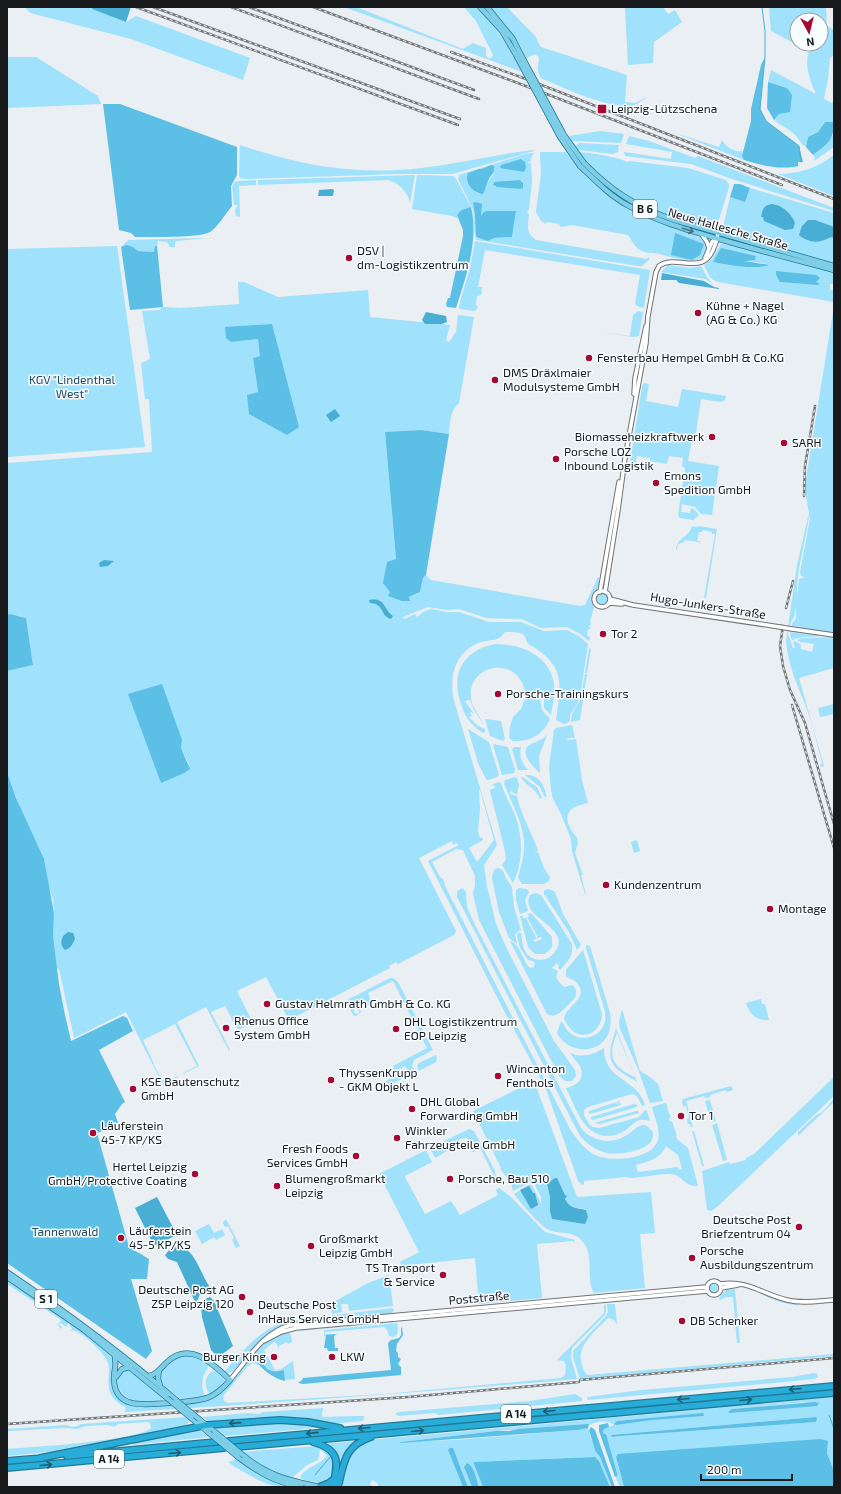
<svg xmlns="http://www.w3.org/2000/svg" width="841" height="1494" font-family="'Exo 2',sans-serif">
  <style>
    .green { fill: #a0e1fc; fill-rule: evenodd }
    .forest { fill: #5bbfe6 }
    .water { fill: #48aed4 }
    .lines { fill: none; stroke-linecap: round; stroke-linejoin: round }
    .stream { stroke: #48aed4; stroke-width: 1 }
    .minor-casing { stroke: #6f7477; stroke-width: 5.5 }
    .major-casing { stroke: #227996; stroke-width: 6 }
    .highway-casing { stroke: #227996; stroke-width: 8 }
    .minor { stroke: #fff; stroke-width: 3.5 }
    .major { stroke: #7ecee8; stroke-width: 4.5 }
    .highway { stroke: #28add9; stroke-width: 5.5 }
    .rail-casing { stroke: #747879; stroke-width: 2.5 }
    .rail { stroke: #f7fcff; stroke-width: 1; stroke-dasharray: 3; stroke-linecap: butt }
    .minor-bridge-casing { stroke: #6f7477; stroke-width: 5.5; stroke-linecap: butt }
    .major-bridge-casing { stroke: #227996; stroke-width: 6; stroke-linecap: butt }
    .minor-bridge { stroke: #fff; stroke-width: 3.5 }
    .major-bridge { stroke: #7ecee8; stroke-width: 4.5 }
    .oneway { stroke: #4a7481 }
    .oneway2 { stroke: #1f5c70 }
    .poi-dot { fill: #a50933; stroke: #f7fcff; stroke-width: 1.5 }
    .labels { text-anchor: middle; stroke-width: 3; stroke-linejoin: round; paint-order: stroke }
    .shield { fill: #f7fcff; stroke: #5a5d5f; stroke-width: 1 }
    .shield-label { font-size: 11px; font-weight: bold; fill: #17191a }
    .poi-label { font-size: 12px; fill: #17191a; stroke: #f7fcff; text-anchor: start }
    .street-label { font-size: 12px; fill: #17191a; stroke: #f7fcff }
    .park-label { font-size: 12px; fill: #224d5e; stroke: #f7fcff }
  </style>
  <rect width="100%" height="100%" fill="#e9eff2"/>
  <path class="green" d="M 25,7 L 93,7 L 93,9 L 126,22 L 136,16 L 250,58 L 243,80 L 131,39 L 34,14 L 29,12 Z
    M 344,7 L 356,7 L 463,49 L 473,43 L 486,48 L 486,56 L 488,58 L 491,58 L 493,55 L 476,21 L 464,7 L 476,7 C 498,28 508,45 522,72 Z
    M 490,7 L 508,8 L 535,36 L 541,47 L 627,75 L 625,102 L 635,103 L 647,97 C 643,100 638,104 634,105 C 612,111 562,87 541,78 C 535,69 539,66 539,57 L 535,54 L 527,58 L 506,25 Z
    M 625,7 L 663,7 L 668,14 L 675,10 L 682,22 L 654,42 L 653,63 L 628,65 Z
    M 769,7 L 826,7 L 827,26 L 834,30 L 834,55 L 830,58 L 828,80 L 824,99 L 834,104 L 834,122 L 825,122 L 818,132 L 808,137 L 806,147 C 801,144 799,139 795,135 C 790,129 781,126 774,120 L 779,114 L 787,88 L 768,82 L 771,70 L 816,94 C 810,80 804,66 809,51 L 771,31 ZM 797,20 L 821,20 L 821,44 L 797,44 Z
    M 7,57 L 36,57 L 98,96 L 101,104 L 7,108 Z
    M 600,131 L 624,134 L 621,143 L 572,141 L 569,136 Z
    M 675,133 L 719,147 L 722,140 C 725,146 735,153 742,151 L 744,160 Z
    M 834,134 L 834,147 L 814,161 L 815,158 L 813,155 L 826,144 Z
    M 629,136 L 649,141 L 695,158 L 698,156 L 834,208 L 834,211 L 732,179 L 691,164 L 625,156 L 624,152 L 671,159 L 672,152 L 626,144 Z
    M 579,143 L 619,145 L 618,152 L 613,154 L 578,150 L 575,146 Z
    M 240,145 C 294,163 340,173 398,170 C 438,168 478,158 518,152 L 534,150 L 534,151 L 452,174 L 398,174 L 245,179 L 240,178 L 239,176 Z
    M 540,152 L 566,152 C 587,181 617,204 651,219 C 668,227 686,231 703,239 C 706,242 707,247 706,251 C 701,272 661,251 649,253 C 636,251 634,244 628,235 L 572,225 L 561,227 L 559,224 L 546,222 L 546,224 L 541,221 L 536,212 L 541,174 Z
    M 579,152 C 592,153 604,155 616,158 C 621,159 624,161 628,162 L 629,161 L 688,168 L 726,180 L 729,184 L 729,187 L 717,226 L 712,229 C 694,224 674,220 656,212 C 626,200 597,179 579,152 Z
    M 534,153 L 531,158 L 531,161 L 528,162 L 528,163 L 531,163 L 532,181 L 529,209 L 527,213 L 529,214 C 528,224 525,233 536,240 L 647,259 L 648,257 L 650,259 L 642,266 L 638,266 L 477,240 L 475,237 L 473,210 L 458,179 L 459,175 L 525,154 ZM 479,169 L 494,174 C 487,180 487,188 479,194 L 472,189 ZM 519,180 L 520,189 L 497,187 L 494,186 L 493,183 ZM 473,204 L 481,217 L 516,211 L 512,237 L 494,238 L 488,241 L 476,222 Z
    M 834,155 L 834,196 L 778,174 C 799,174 817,168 834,155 Z
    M 415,175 L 410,203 C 408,192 399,183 388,180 L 258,185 L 258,180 Z
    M 417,175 L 453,176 L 455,177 L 471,207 L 461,210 L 457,215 L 459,219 L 452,216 L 412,209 Z
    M 256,180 L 256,185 L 239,186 L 240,217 L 236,216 L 235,210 L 237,207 L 237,205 L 234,205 L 232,186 L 235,182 L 238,181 Z
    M 750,188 L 834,213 L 834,264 L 730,234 L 730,232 L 724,230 L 724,223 L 730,197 L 745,201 Z
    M 203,238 L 206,238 L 177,241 L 175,242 L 175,247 L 170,247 L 167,242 L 158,241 L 157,246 L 155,248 L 154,252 L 138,251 L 133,247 L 121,247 L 128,240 Z
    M 475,241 L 650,270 L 644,308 L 639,307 L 635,304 L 640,275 L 485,250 L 478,287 L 482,287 L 481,295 L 477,296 L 476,305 L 478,306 L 477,309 L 474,311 L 460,309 L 459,308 L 460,302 L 470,268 Z
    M 723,244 L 729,245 L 730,244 L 834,272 L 834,284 L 830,284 L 830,290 L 833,290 L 834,302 L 718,282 C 709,279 708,273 704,265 L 712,259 L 720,245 ZM 756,256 L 742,260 L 768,264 L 728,265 L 713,262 ZM 780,282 L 816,282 L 819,284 L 817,285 Z
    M 117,246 L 145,447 L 7,457 L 7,249 Z
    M 668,265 L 689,268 L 701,266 L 707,277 L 713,284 L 705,279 L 661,272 Z
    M 238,282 L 244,282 L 278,297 L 368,290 L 370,317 L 450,325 L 446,340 L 449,342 L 456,332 L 458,315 L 474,317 L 459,403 C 450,410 450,423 449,434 L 421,430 L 385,432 L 396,560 L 409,597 L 420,592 L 423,578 L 426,575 L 431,580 L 580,606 L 585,605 L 598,577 L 599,578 C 599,580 599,585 598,587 C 593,596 587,594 594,607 L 590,622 L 591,625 L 589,625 L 589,627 L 591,629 L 588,629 L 587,636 L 590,637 L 589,641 L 580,634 L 567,627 L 541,628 L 521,619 L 486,618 L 459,609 L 446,610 L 428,607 L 403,617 L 404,619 L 415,614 L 417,617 L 423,612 L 431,609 L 446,612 L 459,612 L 489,622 L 521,622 L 544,631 L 567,630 L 580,637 L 588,644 L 580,697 L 577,705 L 570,715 L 570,721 C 565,726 561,723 556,720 C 561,684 566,666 530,645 C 526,642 527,641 525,637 C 523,631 510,632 505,632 C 503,634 501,637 499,638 C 494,641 485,640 478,643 C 455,653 450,675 453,697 L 497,845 L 484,865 L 487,886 L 496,924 L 505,945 L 554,1041 L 575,1070 L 576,1076 L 572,1081 L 565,1081 L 559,1076 L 479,920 L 473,893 L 475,885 L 475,876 L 463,850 L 456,849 L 432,862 L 440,877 L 443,879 L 445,886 L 570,1129 C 577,1139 582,1147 593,1154 C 608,1163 653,1160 658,1140 C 661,1129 654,1117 652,1107 L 665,1103 L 667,1105 L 668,1111 L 671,1117 L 669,1118 L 670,1122 L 672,1121 L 677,1136 L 676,1136 L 677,1139 L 688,1148 L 698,1186 C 684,1187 682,1174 670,1174 C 660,1173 631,1180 626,1177 L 584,1181 L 584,1184 L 582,1185 L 578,1181 L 546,1089 L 501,1005 L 428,861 L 459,845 L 456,843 L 453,845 L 452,841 L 419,858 L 456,931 L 454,935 L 398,964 L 396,962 L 389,966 L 390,968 L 289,1020 L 266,977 L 237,991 L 253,1023 L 238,1030 L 225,1006 L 211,1012 L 230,1050 L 229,1051 L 206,1007 L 177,1022 L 199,1066 L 183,1074 L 183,1073 L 197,1066 L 175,1024 L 143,1040 L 154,1064 L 153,1064 L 164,1083 L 178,1076 L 178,1077 L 163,1085 L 126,1012 L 74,1038 L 59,969 L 57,968 L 53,936 L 54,913 L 53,899 L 7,772 L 7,671 L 33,665 L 26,618 L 20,616 L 7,615 L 7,463 L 152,452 L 149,399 L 145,399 L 141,363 L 150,359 L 142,311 L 159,310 L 163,307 L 181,308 L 239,304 ZM 272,325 L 273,332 L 287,435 L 247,395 L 258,392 L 253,358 L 261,356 L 258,339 L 231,342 ZM 128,694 L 182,740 L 181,748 L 190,766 ZM 479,790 L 480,790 L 494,840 L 477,862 L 469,848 L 483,840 L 482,837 L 480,838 L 478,831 L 480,809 ZM 666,1146 L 678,1155 L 682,1169 L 679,1170 L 678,1167 L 638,1172 L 636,1165 C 649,1161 660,1159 666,1146 Z
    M 834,306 L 834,633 L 792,626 L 792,623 L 796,619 L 796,607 L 794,617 L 791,622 L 788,634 L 793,648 L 795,648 L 793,642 L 795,641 L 801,645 L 801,649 L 812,652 L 814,644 L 802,642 L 802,643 L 797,640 L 802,638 L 834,637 L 834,668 L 799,678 L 824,766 L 821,767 L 820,765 L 822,763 C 817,745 813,726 807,709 C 798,687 788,665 786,641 L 797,565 L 809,513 L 803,480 L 806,479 ZM 809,515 L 810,518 L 800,573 L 801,576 L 805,577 L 799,579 L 797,597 C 796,569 806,542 809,515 Z
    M 638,311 L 643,312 L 639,336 L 633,337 L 602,332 L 630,336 L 633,315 Z
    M 644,383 L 649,384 L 646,401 L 678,407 L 682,389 L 726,396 L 725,400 L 721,402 L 701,399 L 695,439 L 692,439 L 688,461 L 719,466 L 712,515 L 701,514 L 695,507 L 682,504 L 681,512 L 690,513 L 691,508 L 694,509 L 699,515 L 693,520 L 680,518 L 678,516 L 685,468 L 682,466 L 683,458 L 669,456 L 667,464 L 650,461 L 650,458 L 637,456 L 636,463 L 630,462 L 642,387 Z
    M 692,526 L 698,527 L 698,526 L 717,529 L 706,598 L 704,598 L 715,534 L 712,534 L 712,532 L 703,530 L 702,532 L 699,532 L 697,541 L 700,541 L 699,545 L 699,542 L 685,540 L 684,542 L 678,544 L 677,549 L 679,550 L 676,549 C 678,536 690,537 692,526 Z
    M596 599a6 6 0 1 1 12 0a6 6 0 1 1-12 0Z
    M 791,632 L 824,636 L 803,637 L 792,640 L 790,634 Z
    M 495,644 C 521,644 550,655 554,684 C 555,694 553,704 551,715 L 544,708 L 544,700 L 543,696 C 537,693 531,695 525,692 C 519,655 467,663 471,698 C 472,708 480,716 484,725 L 474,710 L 470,700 L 465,701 L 474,714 L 471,712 L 470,713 L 472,716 L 469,717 L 478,726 L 485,729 L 485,732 L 483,733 C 470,725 464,715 460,701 C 451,671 465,650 495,644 Z
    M 589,648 L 591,649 L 587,673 L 585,673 Z
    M 585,674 L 587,674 L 580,720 L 571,722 L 572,714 L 580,701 Z
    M 530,696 L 540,698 L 542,710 L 550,719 C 543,735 530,742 513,741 L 509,738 L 510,727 L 513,717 L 521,709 L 525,698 Z
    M 834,704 L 834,714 L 820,717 L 818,708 Z
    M 485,719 L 501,721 L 505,739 L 503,741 L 490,736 Z
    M 572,725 L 575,738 L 568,738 L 567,740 L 576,739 L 582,780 L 588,803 C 584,804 579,805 575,807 C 561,814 569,829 577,837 L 578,843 L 575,853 L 583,875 L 581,875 L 586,895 L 585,894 L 572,851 L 571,839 L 561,814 L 553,799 L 551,790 L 549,767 L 554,730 L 556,728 Z
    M 468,729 L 489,742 L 499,775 L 497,777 L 488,780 L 486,779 L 478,763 Z
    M 547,735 L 539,756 L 540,773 C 534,768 520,754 528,746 C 532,743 541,741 547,735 Z
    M 494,744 L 508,747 L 515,770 L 514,773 L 502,775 L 493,745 Z
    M 514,747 L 521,747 C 519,755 521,763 528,770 L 518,770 L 512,749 Z
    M 525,775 C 539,774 544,785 547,797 L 544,796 L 540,787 Z
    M 521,776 L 537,787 L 542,798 L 540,799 C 536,787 522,784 521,776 Z
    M 515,777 L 517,778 L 519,785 L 517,794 L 513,793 L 511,790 L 510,794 L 517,796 C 521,816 532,832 538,851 L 533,853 L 538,852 L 544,868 L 550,877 L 549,881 L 544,884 L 522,884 L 518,878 C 520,869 523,860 524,851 C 526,826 512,806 504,783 L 505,780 Z
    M 498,782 L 501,783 C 505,796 512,806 516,818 C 523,839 523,863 513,883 L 502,865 L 506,859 L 505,851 L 490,791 L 489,790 L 495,788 L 494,785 L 490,786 Z
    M 637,840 L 640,851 L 634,853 L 631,842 Z
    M 499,868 L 503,871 L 507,880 L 512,887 L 514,907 L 521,930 L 515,934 L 517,944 L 509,938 L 499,912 L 492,878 L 492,875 L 495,869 Z
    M 462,888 L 466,892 L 467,907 L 474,923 L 581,1128 C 592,1142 612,1145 627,1135 C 634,1131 637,1124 646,1125 L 653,1132 C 653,1136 653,1140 650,1143 C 641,1152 615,1156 603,1152 C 594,1149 586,1143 580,1136 L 457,897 L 457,891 Z
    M 519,888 L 527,889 L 529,892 L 525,900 L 528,911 L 520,914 L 516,900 L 516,890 Z
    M 549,889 L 555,892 L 563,914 L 581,945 L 577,950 L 569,932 L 544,894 L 544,890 Z
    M 536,893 L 541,895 L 572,944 C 574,956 567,962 560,970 L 558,968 L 559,966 L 557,963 L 552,968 L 558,971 L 556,977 L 559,982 L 564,987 L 572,985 C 577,988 577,993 575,998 C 567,1005 558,1020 547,1014 L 510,941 C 521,944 522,961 530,968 L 534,967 L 535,963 L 533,961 L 528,960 L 520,948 L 517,936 L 518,933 L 521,933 C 522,938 522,944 524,949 C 528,961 546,964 554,953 C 575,927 518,919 530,895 Z
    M 531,913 L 552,937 L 552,947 L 545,954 L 535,954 L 528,947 L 520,916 L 523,916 L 523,918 L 526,918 L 537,939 L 533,940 L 535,942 L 542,939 L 541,937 L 538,938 L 527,917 L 529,917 L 528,914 Z
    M 586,945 L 590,946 L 610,1013 C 611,1019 611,1025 609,1032 C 600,1056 568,1054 557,1033 L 561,1021 C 564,1024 566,1030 570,1033 C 582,1043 602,1037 605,1021 C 606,1017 605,1013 604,1008 L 586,948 Z
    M 583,950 L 602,1014 C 602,1028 588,1041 574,1032 C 570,1029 567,1024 564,1019 C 565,1007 590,998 577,983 C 574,980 570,979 566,976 L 566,970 Z
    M 390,978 L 393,978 L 398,982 L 433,1050 L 414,1060 L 412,1066 L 416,1072 L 411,1075 L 405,1066 L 389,1074 L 380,1076 L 379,1075 L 394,1068 L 393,1066 L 427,1048 L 393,981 L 368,993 L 372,1003 L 363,1008 L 363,1010 L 362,1008 L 359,1011 L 357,1009 L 355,1009 L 354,1012 L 356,1014 L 359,1013 L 359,1011 L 362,1011 L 356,1016 L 354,1016 L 350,1009 L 353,1008 L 349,1000 L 347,1000 Z
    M 761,999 L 762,1004 L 765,1004 L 769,1020 C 757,1021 750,1015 746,1003 Z
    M 622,1009 L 640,1071 L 650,1077 L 658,1084 L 663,1101 L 650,1103 L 638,1069 L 620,1029 L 619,1022 Z
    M 616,1028 L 637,1082 C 632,1078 626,1076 621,1072 C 603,1060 612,1044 616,1028 ZM 617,1033 L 635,1077 C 612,1067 607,1056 617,1033 Z
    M 604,1048 C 604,1082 637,1077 645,1105 L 642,1106 L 637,1096 L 632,1094 L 588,1107 L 584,1110 L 584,1115 L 589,1124 L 593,1127 L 599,1128 L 639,1117 L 645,1110 L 647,1111 L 650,1121 C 638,1117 634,1123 626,1130 C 621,1133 614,1136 608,1136 C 583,1136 575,1106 566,1088 C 577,1086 586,1078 580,1066 C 577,1061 573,1058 570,1053 C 582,1058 593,1055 604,1048 Z
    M 436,1055 L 437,1058 L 436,1062 L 419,1071 L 417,1066 L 419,1063 Z
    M 403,1073 L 406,1077 L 388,1086 L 384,1085 L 384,1083 L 389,1079 Z
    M 834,1077 L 834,1096 L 717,1207 L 711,1211 L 707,1210 L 702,1171 L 729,1162 L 730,1164 L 746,1160 L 746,1158 L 754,1154 Z
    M 534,1081 L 577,1197 L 651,1192 L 655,1233 L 640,1234 L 645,1288 L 594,1293 C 585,1278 595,1256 583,1242 C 574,1230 561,1235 549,1230 C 540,1226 520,1202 514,1194 L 528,1185 L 532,1185 L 541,1204 L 541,1197 L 535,1185 L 537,1182 L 529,1183 L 513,1191 L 511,1183 L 500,1169 L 501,1168 L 473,1111 ZM 547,1186 L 565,1195 C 566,1207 575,1208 585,1209 L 588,1217 L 550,1211 L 550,1198 Z
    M 731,1086 L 733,1090 L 727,1092 L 726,1090 L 710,1095 L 710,1097 L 705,1098 L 704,1096 L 686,1101 L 693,1127 L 691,1127 L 690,1124 L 688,1124 L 687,1119 L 689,1118 L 686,1107 L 683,1106 L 682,1101 L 683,1099 Z
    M 834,1098 L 834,1102 L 798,1136 L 798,1132 L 816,1115 L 821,1113 L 828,1106 Z
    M 710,1100 L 716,1121 L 711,1122 L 705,1101 Z
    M 620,1101 L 620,1102 L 615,1104 L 621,1103 L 621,1105 L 590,1114 L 588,1112 L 589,1111 Z
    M 634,1104 L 637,1105 L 637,1107 L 593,1120 L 591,1119 L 591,1117 Z
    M 636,1111 L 638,1111 L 639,1113 L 600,1124 L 594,1123 Z
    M 717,1123 L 727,1160 L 723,1161 L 712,1125 Z
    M 469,1129 L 474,1131 L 495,1171 L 496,1180 L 480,1148 L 472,1152 L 467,1138 L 460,1139 L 456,1147 L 453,1144 L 449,1145 L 446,1149 L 447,1151 L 435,1158 L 430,1148 Z
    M 692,1131 L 694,1131 L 704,1166 L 702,1166 Z
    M 426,1150 L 432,1162 L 405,1176 L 406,1179 L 425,1214 L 451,1201 L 460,1215 L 498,1195 L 496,1190 L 499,1188 L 511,1197 L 545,1232 L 575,1240 L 574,1242 L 572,1241 L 537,1244 L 542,1298 L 479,1304 L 475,1258 L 401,1266 L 400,1262 L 419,1252 L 379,1174 Z
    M 226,1219 L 240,1246 L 236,1248 L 232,1240 L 234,1238 L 228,1226 L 225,1227 L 223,1223 Z
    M 209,1224 L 214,1233 L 222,1229 L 225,1235 L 216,1240 L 214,1237 L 202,1244 L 195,1231 Z
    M 389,1275 L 393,1306 L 349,1311 L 348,1304 L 341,1304 L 342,1312 L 332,1314 L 331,1305 L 332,1303 L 368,1283 Z
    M 7,1280 L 69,1322 L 66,1327 L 61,1323 L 59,1325 L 62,1327 L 61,1329 L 58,1325 L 61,1321 L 60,1319 L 7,1284 Z
    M708.5 1288a4.5 4.5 0 1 1 9 0a4.5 4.5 0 1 1-9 0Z
    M 735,1289 L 740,1343 L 737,1343 L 733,1297 L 726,1297 L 720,1300 L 719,1298 L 726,1290 Z
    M 766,1294 L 781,1300 L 796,1304 L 799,1306 L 780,1302 L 765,1296 Z
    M 606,1304 L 606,1311 L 605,1315 L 572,1348 L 571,1358 L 577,1379 C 448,1390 319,1400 189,1408 L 184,1404 C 200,1402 211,1401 223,1391 L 261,1346 L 267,1340 L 288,1332 L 291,1335 L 292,1342 L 288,1344 L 287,1342 L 279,1346 L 279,1349 L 276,1343 L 274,1342 L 264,1350 L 275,1370 L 281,1369 L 293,1361 L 295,1379 L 285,1380 L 284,1370 C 273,1372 267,1371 261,1361 L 255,1360 L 259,1365 L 253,1363 L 247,1367 L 223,1396 L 224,1401 L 228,1403 L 384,1394 L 561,1378 L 565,1375 L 566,1366 L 564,1361 L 557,1360 L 604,1313 L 604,1305 Z
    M 607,1304 L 615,1304 L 617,1324 L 614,1320 L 609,1318 L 607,1319 C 595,1331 575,1347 582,1365 C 583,1369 584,1373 588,1375 L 834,1354 L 834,1356 L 580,1379 L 573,1357 L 573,1351 L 605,1317 L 608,1312 Z
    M 393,1308 L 394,1310 L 392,1313 L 388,1314 L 347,1317 L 327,1320 L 325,1319 L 327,1316 Z
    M 322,1317 L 322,1320 L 291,1323 L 290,1321 Z
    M 289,1321 L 290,1324 C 262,1330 252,1353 232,1372 L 228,1373 L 225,1371 C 243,1351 261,1327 289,1321 Z
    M 394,1322 L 396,1322 L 299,1331 L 300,1329 L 316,1329 Z
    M 397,1323 L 398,1328 L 397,1335 L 393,1337 L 389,1336 L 387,1330 L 384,1327 L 325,1332 L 325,1334 L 337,1334 L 324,1336 L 324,1330 Z
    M 73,1324 L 88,1336 L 112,1357 C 116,1365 112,1374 112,1382 C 113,1414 151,1406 171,1404 L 177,1409 L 126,1412 L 124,1411 L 126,1409 L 125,1407 C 110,1398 107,1391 109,1373 C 109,1369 109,1365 107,1361 C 104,1352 81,1331 72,1330 L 70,1332 L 72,1328 L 69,1326 Z
    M 189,1356 L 201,1360 L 209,1365 L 203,1377 L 202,1386 L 205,1397 L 181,1399 C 171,1391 159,1386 161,1371 L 177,1358 Z
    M 129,1370 L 156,1391 L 164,1400 C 154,1401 142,1404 132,1400 C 117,1395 109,1373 129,1370 Z
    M 212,1371 L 215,1371 L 224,1379 L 224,1382 L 220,1388 L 211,1394 L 208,1392 C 204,1383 205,1377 212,1371 Z
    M 814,1373 L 817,1374 L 818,1377 L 815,1379 L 588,1400 L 587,1397 L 642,1390 L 792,1377 Z
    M 575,1394 L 582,1398 L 582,1401 L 439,1415 L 434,1413 L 399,1416 L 396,1415 L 396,1413 L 399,1412 L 530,1401 Z
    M 834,1397 L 834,1471 L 827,1453 L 828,1442 L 616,1456 L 618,1466 L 624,1487 L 620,1487 L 616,1478 L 617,1473 L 606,1435 L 603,1432 L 605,1428 L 614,1425 C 608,1420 597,1421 590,1425 L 587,1424 L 496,1431 L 400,1442 L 454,1440 L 578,1430 L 588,1428 L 591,1439 L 600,1457 L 612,1487 L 610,1487 L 599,1461 L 595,1457 L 474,1462 L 483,1487 L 479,1487 L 473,1469 L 465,1470 L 472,1487 L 468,1487 L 460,1465 L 448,1450 L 463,1487 L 379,1487 L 377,1483 L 372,1480 L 370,1485 L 374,1487 L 344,1487 C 338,1477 348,1451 357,1445 C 360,1443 365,1442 369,1440 ZM 807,1402 L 780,1408 L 729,1413 L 732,1409 ZM 704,1413 L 616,1425 L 615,1425 L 617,1421 L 627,1420 ZM 815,1417 L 816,1422 L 621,1436 L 612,1437 L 611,1435 Z
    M 323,1408 L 322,1414 L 323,1417 L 354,1416 L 364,1416 L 364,1419 L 362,1421 L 331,1424 L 297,1418 L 280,1418 L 210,1422 L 202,1417 L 248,1413 L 259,1414 L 263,1412 Z
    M 187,1417 L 188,1420 L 188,1424 L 182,1427 L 69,1450 L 7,1456 L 7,1449 C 31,1447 138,1441 151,1428 L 150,1423 L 147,1422 L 118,1424 L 114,1427 L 108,1425 L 86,1426 L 77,1429 L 64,1428 L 7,1431 L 7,1429 L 67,1425 C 71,1428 77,1427 81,1424 Z
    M 278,1423 L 298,1424 L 316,1428 L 224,1436 L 216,1430 L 215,1428 Z
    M 199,1430 L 209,1437 L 132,1445 L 137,1442 Z
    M 358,1441 L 338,1477 L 335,1483 L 339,1463 L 324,1444 Z
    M 317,1446 C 329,1449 335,1456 333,1469 C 332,1483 324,1485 311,1482 C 306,1480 302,1480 300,1477 C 307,1466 320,1465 327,1456 L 321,1450 L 320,1450 L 318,1460 L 307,1465 L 292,1478 C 273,1473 258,1465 243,1452 Z
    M 237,1459 C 254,1472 269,1482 290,1487 C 270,1487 261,1482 244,1472 C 238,1469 233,1466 228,1462 Z"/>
  <path class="forest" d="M 765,57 L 760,109 L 766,121 L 799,146 L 803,162 L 798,162 L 798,165 L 799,166 C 779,170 763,166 744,160 L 742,156 L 751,121 L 751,109 L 761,65 Z
    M 768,82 L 787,88 L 792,95 L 790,112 L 779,114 L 774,120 L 767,108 Z
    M 103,104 L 120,104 L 237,147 L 237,175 L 231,186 L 232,206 C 226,213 217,228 210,232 C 200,238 149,237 135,237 L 131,233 L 119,230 Z
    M 825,122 L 834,122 C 834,141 827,144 813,155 L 806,147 L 808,137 L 818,132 Z
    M 521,159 L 525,162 L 526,168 L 524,172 L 500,168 L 501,165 Z
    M 491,165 L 494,166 C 495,174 490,175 488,181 C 486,186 485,190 483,194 C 473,193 464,183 468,173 L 479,169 L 482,169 Z
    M 519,180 L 523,183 L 523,188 L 520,189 L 497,187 L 493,185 L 494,182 Z
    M 734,184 L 740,184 L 750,188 L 745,202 L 730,197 Z
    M 476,202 L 482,204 L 481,216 L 484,212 L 487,211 L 516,211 L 512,237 L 494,238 L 488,241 L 477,237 L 476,235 L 475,215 L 473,203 Z
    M 471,207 C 479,241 466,276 456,308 L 447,307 L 446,304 L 448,298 L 450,298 L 463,236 L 463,230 L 457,215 L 461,210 Z
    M 675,233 L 704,244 L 700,255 L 692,260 L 671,255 Z
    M 127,245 L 133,247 L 138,251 L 154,252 L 155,246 L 157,246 L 163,307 L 130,310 L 121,247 Z
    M 721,248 L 756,256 L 755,260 L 745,261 L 769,265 C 754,270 728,265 713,262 Z
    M 776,271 L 816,275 L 820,278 L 816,282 L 820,284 L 817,285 L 780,282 L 776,275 Z
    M 272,324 L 299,427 L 287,435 L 249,414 L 247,395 L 258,392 L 253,358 L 260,356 L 258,339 L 231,342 L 226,338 L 225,327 Z
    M 421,430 L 449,434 L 426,575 L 423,578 L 420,592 L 409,597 L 410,601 L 402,601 L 388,596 L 390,592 L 383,583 L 387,562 L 396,559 L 385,432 Z
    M 10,614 L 26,618 L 33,665 L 7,671 L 7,615 Z
    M 162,684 L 182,740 L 181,748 L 190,769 L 184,773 L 161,783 L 128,694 Z
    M 7,772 L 16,798 L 44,859 L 54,913 L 53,936 L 59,984 L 65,1015 L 71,1041 L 123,1016 L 127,1018 L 133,1031 L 99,1050 L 125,1102 L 122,1104 L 115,1114 L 119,1125 L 97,1133 L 129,1247 L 149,1259 L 147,1279 L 131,1279 L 152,1351 L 146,1359 L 7,1263 Z
    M 402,1327 L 403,1335 L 397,1344 L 396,1351 L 398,1353 L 398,1357 L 401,1359 L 398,1364 L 401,1367 L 401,1375 L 303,1384 L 298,1383 L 302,1380 L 303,1378 L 391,1370 L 388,1343 L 391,1340 L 399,1338 L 401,1335 L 401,1328 Z
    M 337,1334 L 334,1336 L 335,1348 L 338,1348 L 338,1351 L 328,1351 L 327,1348 L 324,1348 L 326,1335 Z
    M 254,1359 L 260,1360 C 268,1371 270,1373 284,1370 L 285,1381 C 272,1378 263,1370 254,1359 Z
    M 815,1402 L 819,1403 L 817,1406 L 730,1413 L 728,1412 L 732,1409 Z
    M 703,1413 L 704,1415 L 703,1416 L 653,1420 L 616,1425 L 614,1424 L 617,1421 L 627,1420 Z
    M 815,1417 L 817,1418 L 816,1422 L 621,1436 L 612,1437 L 611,1435 Z
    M 608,1423 L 609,1427 L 604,1429 L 603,1432 L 604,1434 L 606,1434 L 617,1473 L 617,1476 L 615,1477 L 599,1431 L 599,1425 Z
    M 587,1424 L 589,1424 L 588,1428 L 578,1430 L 400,1443 L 401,1442 L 496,1431 L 509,1431 L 518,1429 Z
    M 591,1427 L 595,1430 L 615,1487 L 612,1487 L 600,1457 L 595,1450 L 589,1430 Z
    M 820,1439 L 828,1441 L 827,1453 L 834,1471 L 834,1487 L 624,1487 L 616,1457 L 618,1454 Z
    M 450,1448 L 453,1448 L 468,1487 L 463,1487 L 448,1450 Z
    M 595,1457 L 599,1461 L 610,1487 L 483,1487 L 474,1464 L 474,1462 Z
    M 467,1463 C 475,1467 476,1479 479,1487 L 472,1487 L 464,1467 Z"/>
  <path class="water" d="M 93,7 L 131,7 L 126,22 L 92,9 Z
    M 332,189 L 334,190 L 333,196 L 318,196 L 319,190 Z
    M 771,204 C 781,204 792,214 795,223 L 793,229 L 785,230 L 764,221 L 763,217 L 761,217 C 763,209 763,206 771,204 Z
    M 808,220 L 815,220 L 834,227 L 834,237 C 829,237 826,240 821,241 C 814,243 804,240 799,235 L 802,226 Z
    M 662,273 L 704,281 L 714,287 L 719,288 L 719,289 L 679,283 L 676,280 L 661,280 Z
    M 426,312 L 446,316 L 447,322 L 442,324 L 425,324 L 422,320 Z
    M 335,409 L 340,416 L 331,422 L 326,415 Z
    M 104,560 L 114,561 L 108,566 L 100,567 L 99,563 Z
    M 369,600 C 386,597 383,609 393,616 L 391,619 C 380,616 385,604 370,603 Z
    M 68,932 L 73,933 L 75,938 C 73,944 71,948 65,950 C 60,945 61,941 63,936 Z
    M 555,1178 L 557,1178 L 565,1195 L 567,1196 L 565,1199 C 570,1209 577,1208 586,1210 L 588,1217 L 585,1224 L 552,1219 L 550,1211 L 550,1198 L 547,1184 Z
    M 529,1186 L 533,1193 L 535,1193 L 538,1205 L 531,1209 L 520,1190 Z
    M 157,1197 L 177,1235 L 154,1246 L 135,1208 Z
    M 172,1247 C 176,1247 181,1248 185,1249 C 196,1254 202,1277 210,1287 L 209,1290 L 200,1294 L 196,1304 L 177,1262 L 168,1259 L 165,1255 Z
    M 210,1297 L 214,1301 L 233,1346 L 220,1356 L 216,1355 L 211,1350 L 202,1317 L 201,1307 L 205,1299 Z"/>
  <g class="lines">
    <path class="stream" d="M 762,7 L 765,31 L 765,57 L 760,109 L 766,121 L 799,146 L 801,162
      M 829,1415 L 834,1429
      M 315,1475 L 331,1456"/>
    <g class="minor-casing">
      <path id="minor" d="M 702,235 L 707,242 L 709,248
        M 705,258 L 712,242 L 716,238
        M 648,316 L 656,272 L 659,266 C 678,253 704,279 715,245 C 717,241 717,237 718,233
        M 634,394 L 635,378 L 646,326
        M594 599a8 8 0 1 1 16 0a8 8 0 1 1-16 0Z
        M 600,592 L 619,482
        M 605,592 L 618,510 L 625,458 L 646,343 L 648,315
        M 610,599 L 633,605 L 780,627
        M 609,603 L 622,604
        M 792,629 L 834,635
        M707 1288a7 7 0 1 1 14 0a7 7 0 1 1-14 0Z
        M 720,1284 C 750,1280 761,1294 787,1300 C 802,1304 819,1301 834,1300
        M 721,1288 L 738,1285
        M 264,1341 L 281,1332 L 296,1328 L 707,1291
        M 230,1380 C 248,1359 263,1332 291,1325 L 706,1287"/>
    </g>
    <g class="major-casing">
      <path id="major" d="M 480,7 L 502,31 L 516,55
        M 487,7 L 513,39 L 520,53
        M 584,163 C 612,191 633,205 671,219 L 834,266
        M 580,166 C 595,180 609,195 627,205 C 656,221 688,230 719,239 C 757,250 796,260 834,270
        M 7,1272 C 66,1312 122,1353 176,1400
        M 7,1277 L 84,1330 L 167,1398
        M 114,1353 C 118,1367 113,1369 114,1381 C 116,1411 149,1404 169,1403
        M 159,1370 L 158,1378 L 160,1385
        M 148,1376 C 156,1375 160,1369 166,1363 C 189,1340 212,1363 230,1380 C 214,1399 205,1400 182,1402
        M 116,1377 L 122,1369 L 130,1367
        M 191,1418 L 209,1433
        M 199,1419 L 215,1432
        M 244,1456 C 270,1477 289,1480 320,1487
        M 238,1457 C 259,1473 275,1482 301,1487"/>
    </g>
    <g class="highway-casing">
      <path id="highway" d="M 589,1408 L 834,1386
        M 592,1415 L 834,1393
        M 229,1441 L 588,1408
        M 313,1442 C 341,1450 338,1462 333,1487
        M 237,1447 L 590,1415
        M 67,1456 L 216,1442
        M 40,1458 L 207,1425 L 280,1420 L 308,1422 L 340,1428
        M 7,1461 L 43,1458
        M 7,1468 L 224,1448
        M 319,1487 L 329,1483 L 335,1478
        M 338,1487 C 344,1463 344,1446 371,1437"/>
    </g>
    <use href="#minor" class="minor"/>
    <use href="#major" class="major"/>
    <use href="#highway" class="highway"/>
    <g class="rail-casing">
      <path id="rail" d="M 136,7 L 458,125
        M 153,7 L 460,119
        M 231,7 L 479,99
        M 249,7 L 474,90
        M 313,7 L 531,88
        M 451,52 L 526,79
        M 539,84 L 834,199
        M 544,93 L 782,185
        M 804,496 L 805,466 L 815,406
        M 786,608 L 793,581
        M 783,626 L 780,646 L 783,666 L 790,690 L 805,723 L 834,824
        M 792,705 L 834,848
        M 580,1380 L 834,1358
        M 7,1424 L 408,1397 L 579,1382"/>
    </g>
    <use href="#rail" class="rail"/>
    <g class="minor-bridge-casing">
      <path id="minor-bridge" d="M 780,627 L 792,629"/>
    </g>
    <g class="major-bridge-casing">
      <path id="major-bridge" d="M 520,53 L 564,135 L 584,163
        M 516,55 L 560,137 L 580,166
        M 167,1398 L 191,1418
        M 176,1400 L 199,1419
        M 215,1432 L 244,1456
        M 209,1433 L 238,1457"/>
    </g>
    <use href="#minor-bridge" class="minor-bridge"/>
    <use href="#major-bridge" class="major-bridge"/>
  </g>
  <defs><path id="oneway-shaft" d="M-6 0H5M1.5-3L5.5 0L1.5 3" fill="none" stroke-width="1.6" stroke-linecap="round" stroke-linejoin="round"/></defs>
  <use class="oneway" href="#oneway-shaft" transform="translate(688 230) rotate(17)"/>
  <g class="oneway2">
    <use href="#oneway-shaft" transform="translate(795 1389) rotate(175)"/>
    <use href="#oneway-shaft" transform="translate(683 1399) rotate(175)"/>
    <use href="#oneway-shaft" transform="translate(746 1400) rotate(-5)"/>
    <use href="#oneway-shaft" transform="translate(549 1411) rotate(175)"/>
    <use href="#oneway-shaft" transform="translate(235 1423) rotate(176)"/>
    <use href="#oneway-shaft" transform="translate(364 1428) rotate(175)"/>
    <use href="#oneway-shaft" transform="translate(418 1431) rotate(-5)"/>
    <use href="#oneway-shaft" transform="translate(312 1433) rotate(174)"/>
    <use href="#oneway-shaft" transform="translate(175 1453) rotate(-5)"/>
    <use href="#oneway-shaft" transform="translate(46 1465) rotate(-5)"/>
  </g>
  <g class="poi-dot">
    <rect x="597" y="104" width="10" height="10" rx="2"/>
    <circle cx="349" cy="258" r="4"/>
    <circle cx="698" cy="313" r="4"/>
    <circle cx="589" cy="358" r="4"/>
    <circle cx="495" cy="380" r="4"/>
    <circle cx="712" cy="437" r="4"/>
    <circle cx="784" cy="443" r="4"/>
    <circle cx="556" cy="459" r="4"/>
    <circle cx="656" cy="483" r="4"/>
    <circle cx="603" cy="634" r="4"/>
    <circle cx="498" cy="694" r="4"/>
    <circle cx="606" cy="885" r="4"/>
    <circle cx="770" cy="909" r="4"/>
    <circle cx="267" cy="1004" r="4"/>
    <circle cx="226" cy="1028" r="4"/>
    <circle cx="396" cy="1029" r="4"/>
    <circle cx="498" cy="1076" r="4"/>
    <circle cx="331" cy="1080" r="4"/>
    <circle cx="133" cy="1089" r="4"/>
    <circle cx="412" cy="1109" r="4"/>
    <circle cx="681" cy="1116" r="4"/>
    <circle cx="93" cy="1133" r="4"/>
    <circle cx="397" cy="1138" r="4"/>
    <circle cx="356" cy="1156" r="4"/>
    <circle cx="195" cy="1174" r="4"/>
    <circle cx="450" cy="1179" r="4"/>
    <circle cx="277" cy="1186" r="4"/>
    <circle cx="799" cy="1227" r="4"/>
    <circle cx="121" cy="1238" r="4"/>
    <circle cx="311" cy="1246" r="4"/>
    <circle cx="692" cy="1258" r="4"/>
    <circle cx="443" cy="1275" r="4"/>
    <circle cx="242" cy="1297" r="4"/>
    <circle cx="250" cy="1312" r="4"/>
    <circle cx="682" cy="1321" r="4"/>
    <circle cx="274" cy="1357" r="4"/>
    <circle cx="332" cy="1357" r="4"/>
  </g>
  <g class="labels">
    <g class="shield">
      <rect x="633" y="200" width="24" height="18" rx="3"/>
      <rect x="35" y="1290" width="22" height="18" rx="3"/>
      <rect x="501" y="1405" width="30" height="18" rx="3"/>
      <rect x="94" y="1450" width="30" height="18" rx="3"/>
    </g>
    <g class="shield-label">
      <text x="645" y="213">B 6</text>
      <text x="46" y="1303">S 1</text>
      <text x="516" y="1418">A 14</text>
      <text x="109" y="1463">A 14</text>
    </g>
    <g class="poi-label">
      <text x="611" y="113">Leipzig-Lützschena</text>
      <text x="357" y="255">DSV |<tspan x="357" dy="14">dm-Logistikzentrum</tspan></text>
      <text x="706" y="310">Kühne + Nagel<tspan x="706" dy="14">(AG &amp; Co.) KG</tspan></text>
      <text x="597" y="362">Fensterbau Hempel GmbH &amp; Co.KG</text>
      <text x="503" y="377">DMS Dräxlmaier<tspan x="503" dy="14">Modulsysteme GmbH</tspan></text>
      <text x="704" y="441" text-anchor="end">Biomasseheizkraftwerk</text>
      <text x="792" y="447">SARH</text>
      <text x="564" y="456">Porsche LOZ<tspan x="564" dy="14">Inbound Logistik</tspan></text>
      <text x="664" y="480">Emons<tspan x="664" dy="14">Spedition GmbH</tspan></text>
      <text x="611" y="638">Tor 2</text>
      <text x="506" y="698">Porsche-Trainingskurs</text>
      <text x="614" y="889">Kundenzentrum</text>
      <text x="778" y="913">Montage</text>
      <text x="275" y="1008">Gustav Helmrath GmbH &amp; Co. KG</text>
      <text x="234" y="1025">Rhenus Office<tspan x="234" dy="14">System GmbH</tspan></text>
      <text x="404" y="1026">DHL Logistikzentrum<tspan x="404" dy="14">EOP Leipzig</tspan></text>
      <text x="506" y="1073">Wincanton<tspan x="506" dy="14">Fenthols</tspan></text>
      <text x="339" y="1077">ThyssenKrupp<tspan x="339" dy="14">- GKM Objekt L</tspan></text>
      <text x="141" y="1086">KSE Bautenschutz<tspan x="141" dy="14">GmbH</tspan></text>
      <text x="420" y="1106">DHL Global<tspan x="420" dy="14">Forwarding GmbH</tspan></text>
      <text x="689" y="1120">Tor 1</text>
      <text x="101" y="1130">Läuferstein<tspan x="101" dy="14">45-7 KP/KS</tspan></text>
      <text x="405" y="1135">Winkler<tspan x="405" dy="14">Fahrzeugteile GmbH</tspan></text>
      <text x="348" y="1153" text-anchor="end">Fresh Foods<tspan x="348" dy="14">Services GmbH</tspan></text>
      <text x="187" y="1171" text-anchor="end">Hertel Leipzig<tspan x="187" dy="14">GmbH/Protective Coating</tspan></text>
      <text x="285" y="1183">Blumengroßmarkt<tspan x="285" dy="14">Leipzig</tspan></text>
      <text x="458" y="1183">Porsche, Bau 510</text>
      <text x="791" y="1224" text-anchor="end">Deutsche Post<tspan x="791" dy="14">Briefzentrum 04</tspan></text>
      <text x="129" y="1235">Läuferstein<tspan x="129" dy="14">45-5 KP/KS</tspan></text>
      <text x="319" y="1243">Großmarkt<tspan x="319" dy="14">Leipzig GmbH</tspan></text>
      <text x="700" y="1255">Porsche<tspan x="700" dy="14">Ausbildungszentrum</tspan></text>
      <text x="435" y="1272" text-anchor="end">TS Transport<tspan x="435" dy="14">&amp; Service</tspan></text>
      <text x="234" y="1294" text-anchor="end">Deutsche Post AG<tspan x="234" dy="14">ZSP Leipzig 120</tspan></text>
      <text x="258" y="1309">Deutsche Post<tspan x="258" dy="14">InHaus Services GmbH</tspan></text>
      <text x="690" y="1325">DB Schenker</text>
      <text x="266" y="1361" text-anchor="end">Burger King</text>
      <text x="340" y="1361">LKW</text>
    </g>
    <g class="street-label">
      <text transform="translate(728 229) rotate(16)" y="4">Neue Hallesche Straße</text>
      <text transform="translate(708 606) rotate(9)" y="4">Hugo-Junkers-Straße</text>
      <text transform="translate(479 1298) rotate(-5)" y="4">Poststraße</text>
    </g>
    <g class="park-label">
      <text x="72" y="384">KGV "Lindenthal<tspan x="72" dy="14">West"</tspan></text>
      <text x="65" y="1236">Tannenwald</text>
    </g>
  </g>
  <rect width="841" height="1494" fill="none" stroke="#17191a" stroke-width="16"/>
  <g transform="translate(809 32) rotate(172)"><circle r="19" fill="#f7fcff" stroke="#9da1a3"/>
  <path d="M0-3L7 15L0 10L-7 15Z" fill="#a50933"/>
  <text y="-6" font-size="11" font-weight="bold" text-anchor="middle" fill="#17191a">N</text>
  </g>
  <path d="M701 1474v6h91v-6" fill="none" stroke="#17191a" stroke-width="2"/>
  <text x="707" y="1474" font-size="12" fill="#17191a" stroke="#f7fcff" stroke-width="3" paint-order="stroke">200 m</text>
</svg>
